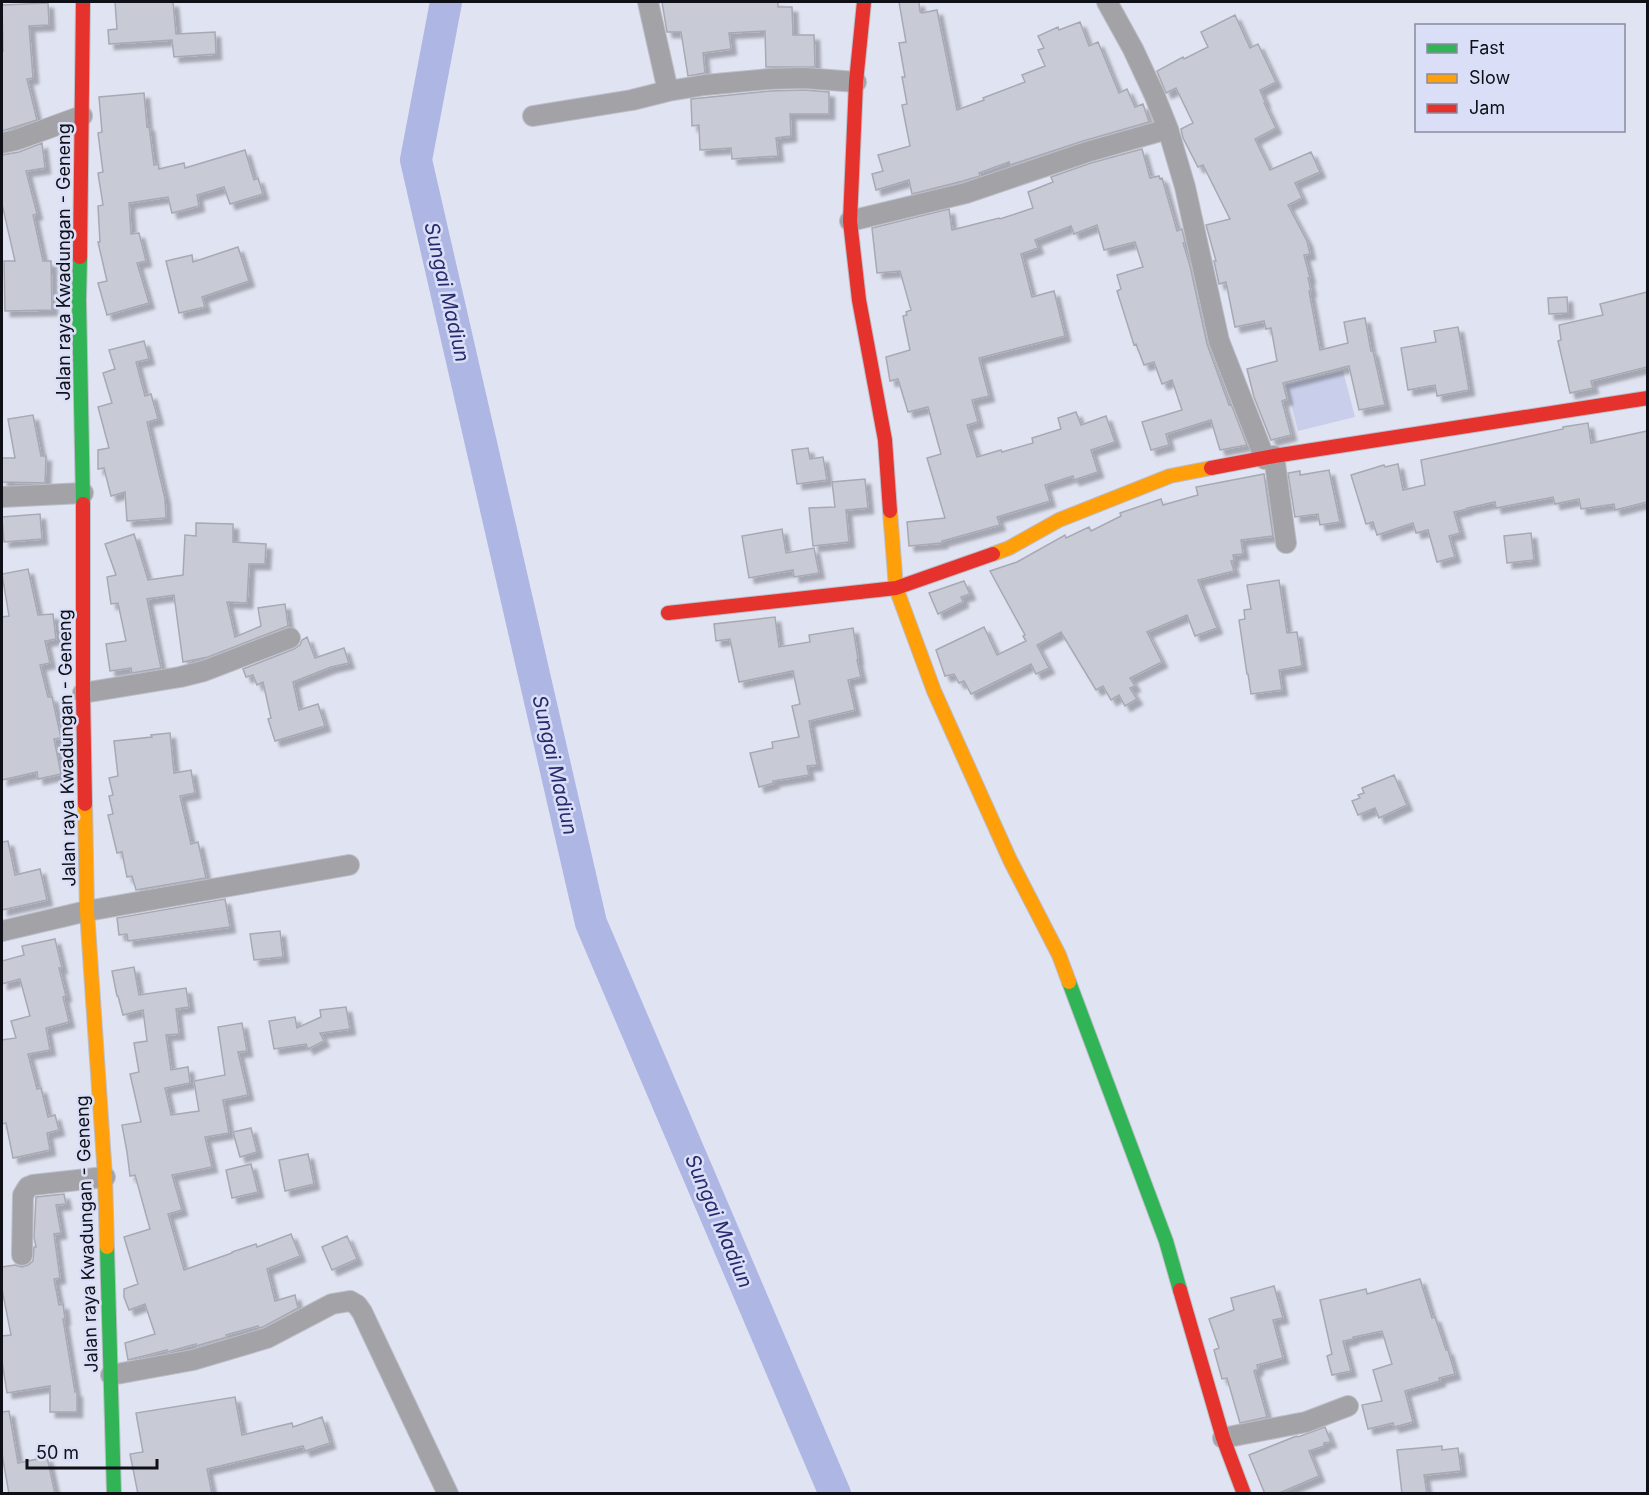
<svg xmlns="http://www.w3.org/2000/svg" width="1649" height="1495" font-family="Inter,sans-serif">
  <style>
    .green { fill: #c9cfeb }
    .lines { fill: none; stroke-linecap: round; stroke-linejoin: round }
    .river { stroke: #aeb6e3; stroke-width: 32 }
    .building { fill: #c8cbd5; stroke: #a7a9b3; stroke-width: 1.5; filter: url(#shadow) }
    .street-casing { stroke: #bcbec8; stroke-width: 22 }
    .fast-casing { stroke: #bcbec8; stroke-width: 16 }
    .slow-casing { stroke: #bcbec8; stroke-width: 16 }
    .jam-casing { stroke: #bcbec8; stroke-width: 16 }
    .street { stroke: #a2a2a7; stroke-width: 20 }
    .fast { stroke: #30b455; stroke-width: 14 }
    .slow { stroke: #ff9f0a; stroke-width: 14 }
    .jam { stroke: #e5322d; stroke-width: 14 }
    .labels { text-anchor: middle; stroke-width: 5; stroke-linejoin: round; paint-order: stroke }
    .street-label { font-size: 18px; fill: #0e0f17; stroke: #dadff7 }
    .water-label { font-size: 20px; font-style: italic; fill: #272a6d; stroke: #dadff7 }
  </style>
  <defs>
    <filter id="shadow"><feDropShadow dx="5.5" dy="5.5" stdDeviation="1.5" flood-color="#0004"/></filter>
  </defs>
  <rect width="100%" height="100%" fill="#e0e3f1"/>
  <path class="green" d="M 1343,371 L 1355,417 L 1298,431 L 1286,385 Z"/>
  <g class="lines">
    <path class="river" d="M 446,2 L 416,160 L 591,923 L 835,1494"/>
  </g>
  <path class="building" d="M 115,2 L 173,2 L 176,34 L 215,32 L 216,54 L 174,57 L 172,40 L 109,44 L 108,30 L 117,29 Z
    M 662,2 L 778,2 L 778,7 L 792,7 L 793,35 L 814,35 L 815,67 L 766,67 L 765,31 L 729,33 L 731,49 L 703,53 L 705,73 L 688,76 L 681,32 L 667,32 Z
    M 899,2 L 919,2 L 920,12 L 922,13 L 937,10 L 957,110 L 984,100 L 983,98 L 1025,82 L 1022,75 L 1045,66 L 1038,50 L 1044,48 L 1038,36 L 1058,27 L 1059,30 L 1080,22 L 1089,46 L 1098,42 L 1119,93 L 1127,89 L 1135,107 L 1143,104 L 1149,122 L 1083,141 L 1010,165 L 1009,162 L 979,173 L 980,176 L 963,181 L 912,194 L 909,180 L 876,190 L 872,174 L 883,171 L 878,155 L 910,146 L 902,105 L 907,104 L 902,77 L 905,77 L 899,43 L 906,42 Z
    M 48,3 L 49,25 L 29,26 L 33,78 L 27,79 L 37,120 L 2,131 L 2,51 L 3,51 L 2,5 Z
    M 1235,15 L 1250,48 L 1258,44 L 1276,82 L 1260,90 L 1265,102 L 1264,103 L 1276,128 L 1255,139 L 1270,170 L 1311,152 L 1320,172 L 1295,183 L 1302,198 L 1288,205 L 1307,241 L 1310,254 L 1304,255 L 1310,278 L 1308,278 L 1311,291 L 1309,291 L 1320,350 L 1348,343 L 1344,322 L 1365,318 L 1371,351 L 1373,351 L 1385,405 L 1359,410 L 1349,366 L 1283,383 L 1287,399 L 1282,401 L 1291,435 L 1271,440 L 1254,397 L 1247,369 L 1277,361 L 1271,328 L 1266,329 L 1264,321 L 1235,327 L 1226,282 L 1219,284 L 1214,261 L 1216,261 L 1206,225 L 1230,219 L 1203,165 L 1198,167 L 1183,138 L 1181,129 L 1193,123 L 1176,88 L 1166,93 L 1157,71 L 1183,57 L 1184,59 L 1208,47 L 1201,32 Z
    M 804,90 L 829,92 L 829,114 L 790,114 L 791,136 L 776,138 L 778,156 L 732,159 L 731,148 L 700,150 L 699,125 L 692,126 L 691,99 L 770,91 Z
    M 144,93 L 147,127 L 149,126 L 154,165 L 158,164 L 159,169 L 184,163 L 185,168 L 245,150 L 254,180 L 258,178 L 263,194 L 230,204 L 224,187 L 197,195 L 199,206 L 172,213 L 168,197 L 129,203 L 131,234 L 139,233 L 146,261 L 137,263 L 149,303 L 107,315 L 98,283 L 107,281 L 98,242 L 100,242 L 98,206 L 103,205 L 98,173 L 103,172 L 98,133 L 102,132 L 99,97 Z
    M 42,143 L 45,168 L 26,171 L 37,214 L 33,215 L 43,261 L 51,261 L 52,310 L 5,311 L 4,261 L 15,261 L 2,204 L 2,155 L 19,152 Z
    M 1142,149 L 1150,178 L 1159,176 L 1160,179 L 1162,178 L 1177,231 L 1182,229 L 1185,242 L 1183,243 L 1190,266 L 1207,344 L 1229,405 L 1231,404 L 1247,445 L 1220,450 L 1211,420 L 1166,434 L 1169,445 L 1151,450 L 1142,422 L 1182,410 L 1172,380 L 1162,384 L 1154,362 L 1144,365 L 1136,344 L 1134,345 L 1117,291 L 1121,289 L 1117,275 L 1143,267 L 1135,242 L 1104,250 L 1097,225 L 1074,234 L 1071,226 L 1035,240 L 1038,248 L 1021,254 L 1032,297 L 1054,291 L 1065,336 L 979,358 L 989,396 L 972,400 L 978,422 L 967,425 L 977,457 L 1001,450 L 1002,452 L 1033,443 L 1032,438 L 1061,429 L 1058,418 L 1076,412 L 1081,425 L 1106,416 L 1115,442 L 1091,450 L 1098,472 L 1074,480 L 1073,476 L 1045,485 L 1050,501 L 997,517 L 1000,525 L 942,541 L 942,543 L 909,546 L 907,522 L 945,518 L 927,458 L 941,454 L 928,407 L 908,412 L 898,379 L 890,381 L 886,357 L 910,350 L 903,316 L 907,315 L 906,312 L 911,310 L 900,271 L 877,273 L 872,228 L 949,209 L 952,230 L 999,218 L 1000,219 L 1033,208 L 1028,192 L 1053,182 L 1051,177 L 1091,163 Z
    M 238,247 L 249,281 L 202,297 L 205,307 L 179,313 L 166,261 L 192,255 L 193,262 Z
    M 1647,292 L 1647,367 L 1591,381 L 1593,388 L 1570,393 L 1558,341 L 1561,340 L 1559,325 L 1603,315 L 1600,304 Z
    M 1567,297 L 1568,313 L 1549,314 L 1548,298 Z
    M 1458,327 L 1469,390 L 1437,396 L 1435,385 L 1408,390 L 1401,348 L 1436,342 L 1434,331 Z
    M 144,341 L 149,359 L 136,362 L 145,396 L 151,394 L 158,419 L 147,422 L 165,499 L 166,518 L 127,521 L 125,492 L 111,496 L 104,468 L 98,469 L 98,450 L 109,448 L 98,407 L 112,403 L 103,373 L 115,369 L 109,350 Z
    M 33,415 L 41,456 L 46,456 L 45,483 L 2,482 L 2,458 L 15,458 L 8,419 Z
    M 1588,423 L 1591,443 L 1647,431 L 1647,502 L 1615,510 L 1614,504 L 1581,509 L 1579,499 L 1555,504 L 1553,497 L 1496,508 L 1495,502 L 1467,508 L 1467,509 L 1454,512 L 1460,533 L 1449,536 L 1455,557 L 1437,562 L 1428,530 L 1416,533 L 1413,523 L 1377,535 L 1373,522 L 1366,524 L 1351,475 L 1384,465 L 1385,467 L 1398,464 L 1403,490 L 1425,485 L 1421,460 L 1563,429 L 1563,427 Z
    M 808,448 L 810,459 L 823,457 L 827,480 L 797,484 L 792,450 Z
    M 1329,470 L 1340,522 L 1320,525 L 1318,514 L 1295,517 L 1288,473 L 1300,471 L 1300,475 Z
    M 1264,474 L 1273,536 L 1241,540 L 1243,554 L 1233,555 L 1234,561 L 1231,561 L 1234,571 L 1198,580 L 1217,628 L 1195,636 L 1187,615 L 1147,632 L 1162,662 L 1130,678 L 1135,686 L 1130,688 L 1137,699 L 1125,706 L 1119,695 L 1111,700 L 1103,686 L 1096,690 L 1061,632 L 1037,645 L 1049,668 L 1036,674 L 1031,664 L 971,694 L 964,681 L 959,683 L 954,674 L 945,676 L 936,650 L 984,627 L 997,655 L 1026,641 L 1023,636 L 1025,635 L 990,571 L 1017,562 L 1065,535 L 1066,538 L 1089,527 L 1091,531 L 1121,516 L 1120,513 L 1161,499 L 1163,505 L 1198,495 L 1196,487 Z
    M 865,479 L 868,508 L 846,510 L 849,542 L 813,546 L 809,508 L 835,507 L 832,482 Z
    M 40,514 L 42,539 L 4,542 L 2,517 Z
    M 196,523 L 233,524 L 233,542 L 266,544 L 265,564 L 249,564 L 247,603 L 227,602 L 235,637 L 261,626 L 258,608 L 285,604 L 288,626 L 208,657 L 183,662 L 174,595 L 147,599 L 161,668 L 132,673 L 131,668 L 110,671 L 106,644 L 126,641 L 118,603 L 111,604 L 107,577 L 116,575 L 105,544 L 134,534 L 148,580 L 183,575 L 185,535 L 196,536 Z
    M 782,529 L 786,553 L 814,548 L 819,573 L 794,577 L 793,570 L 749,578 L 742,536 Z
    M 1531,533 L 1534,560 L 1507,563 L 1504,536 Z
    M 28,569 L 38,615 L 53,614 L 56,639 L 45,641 L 50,663 L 40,665 L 48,697 L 52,697 L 61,738 L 54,739 L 61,774 L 38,779 L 37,772 L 2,780 L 2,617 L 9,616 L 2,574 Z
    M 1279,580 L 1287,633 L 1297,632 L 1302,666 L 1279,670 L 1282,690 L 1251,694 L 1248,674 L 1247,674 L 1239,620 L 1245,619 L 1244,610 L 1251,609 L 1247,585 Z
    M 964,581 L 970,594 L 961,597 L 963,602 L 938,614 L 929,593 Z
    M 775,617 L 779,647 L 810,642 L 809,635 L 853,628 L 858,659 L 857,660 L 861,677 L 848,680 L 855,710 L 809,721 L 817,765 L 807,766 L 809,775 L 773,781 L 774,783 L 759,787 L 750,753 L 773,748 L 772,742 L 799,737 L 792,706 L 800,704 L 793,671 L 739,682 L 730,639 L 716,641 L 714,624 Z
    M 307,637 L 315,658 L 344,648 L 349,663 L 331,667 L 293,682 L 299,710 L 318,704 L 325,726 L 275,741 L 268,719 L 271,718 L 263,682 L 257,685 L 253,675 L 246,677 L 243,669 L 294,649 L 300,645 L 302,640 Z
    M 170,733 L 174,773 L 191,770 L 195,793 L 180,796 L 191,844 L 198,842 L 206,878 L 136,890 L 132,876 L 127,877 L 122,852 L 117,853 L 108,815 L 113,814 L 109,796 L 113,795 L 109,778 L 118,776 L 114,741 L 152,737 L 151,735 Z
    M 1394,775 L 1407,805 L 1379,818 L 1375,808 L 1358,815 L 1352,801 L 1360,798 L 1358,795 L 1364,793 L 1362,788 Z
    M 8,841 L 15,875 L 40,869 L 47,900 L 2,910 L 2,842 Z
    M 225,899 L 230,927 L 128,941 L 127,934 L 119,935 L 117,918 Z
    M 280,931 L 283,957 L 254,960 L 250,934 Z
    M 55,939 L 62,968 L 59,968 L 66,996 L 63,997 L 69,1022 L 46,1028 L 50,1050 L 28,1054 L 37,1089 L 41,1088 L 48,1117 L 55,1115 L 59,1130 L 47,1133 L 50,1150 L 13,1158 L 6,1123 L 2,1124 L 2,1040 L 16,1038 L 11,1021 L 30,1016 L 20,979 L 2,984 L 2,961 L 24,955 L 22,946 Z
    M 134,967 L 139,995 L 186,988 L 189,1007 L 176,1009 L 179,1034 L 166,1035 L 171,1070 L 188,1067 L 190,1083 L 165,1088 L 171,1115 L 199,1111 L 194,1081 L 225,1075 L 218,1027 L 242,1023 L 247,1051 L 238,1052 L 248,1095 L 223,1100 L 229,1133 L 205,1137 L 212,1167 L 172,1175 L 182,1210 L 168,1214 L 184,1270 L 232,1253 L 232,1252 L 256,1244 L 257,1247 L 291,1234 L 300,1256 L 267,1269 L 275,1301 L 295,1295 L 298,1308 L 263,1327 L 259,1328 L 258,1326 L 226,1335 L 227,1337 L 196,1346 L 196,1344 L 167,1352 L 167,1350 L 128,1360 L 125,1343 L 155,1334 L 145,1304 L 129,1310 L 124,1297 L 124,1289 L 138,1284 L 124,1237 L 150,1229 L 135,1175 L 130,1176 L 127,1152 L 122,1125 L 141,1122 L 130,1074 L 139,1072 L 134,1043 L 147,1041 L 143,1010 L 123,1015 L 118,996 L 117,996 L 112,971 Z
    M 346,1007 L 350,1029 L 320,1033 L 324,1041 L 308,1049 L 306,1044 L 274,1049 L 269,1021 L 295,1017 L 297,1028 L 321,1017 L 320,1010 Z
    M 251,1128 L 257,1152 L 240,1157 L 233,1132 Z
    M 308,1154 L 314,1184 L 285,1191 L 279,1160 Z
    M 251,1164 L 258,1192 L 232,1198 L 226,1170 Z
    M 64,1194 L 66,1204 L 56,1205 L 61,1233 L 54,1234 L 60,1278 L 54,1279 L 59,1305 L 63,1304 L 65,1319 L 63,1319 L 75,1392 L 77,1392 L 77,1412 L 50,1412 L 50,1386 L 7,1393 L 2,1361 L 2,1336 L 11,1335 L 2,1289 L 2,1267 L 15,1265 L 22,1267 L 28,1265 L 33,1261 L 34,1247 L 36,1247 L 34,1237 L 36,1197 Z
    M 347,1236 L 357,1259 L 332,1270 L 322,1247 Z
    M 1420,1279 L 1432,1318 L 1435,1317 L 1446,1350 L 1448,1350 L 1455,1374 L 1439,1378 L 1440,1381 L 1405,1391 L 1413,1422 L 1394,1427 L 1393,1423 L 1368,1429 L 1362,1405 L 1382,1401 L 1373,1370 L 1392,1364 L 1382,1331 L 1353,1337 L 1353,1339 L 1343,1341 L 1351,1371 L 1332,1375 L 1327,1356 L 1332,1354 L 1320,1300 L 1366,1289 L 1367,1294 Z
    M 1274,1286 L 1283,1318 L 1273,1320 L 1283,1358 L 1257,1365 L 1258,1369 L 1254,1371 L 1267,1417 L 1240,1423 L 1227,1378 L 1222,1379 L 1214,1350 L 1219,1348 L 1209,1319 L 1234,1310 L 1231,1298 Z
    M 235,1397 L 242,1435 L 292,1423 L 293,1427 L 322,1417 L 330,1443 L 305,1451 L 303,1446 L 207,1469 L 212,1494 L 138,1494 L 130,1454 L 143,1452 L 136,1413 Z
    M 9,1411 L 18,1463 L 47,1457 L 55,1494 L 9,1494 L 2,1454 L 2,1412 Z
    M 1325,1427 L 1331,1442 L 1324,1443 L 1324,1446 L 1309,1451 L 1319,1476 L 1277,1494 L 1265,1494 L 1249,1455 L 1294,1437 L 1297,1436 L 1298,1437 Z
    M 1442,1446 L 1442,1450 L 1458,1448 L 1461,1471 L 1424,1475 L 1427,1494 L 1402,1494 L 1397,1450 Z"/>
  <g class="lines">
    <g class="street-casing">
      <path id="street" d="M 648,2 L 668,91
        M 1107,2 L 1133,49 L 1154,94 L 1168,129 L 1185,187 L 1219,341 L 1265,459
        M 533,116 L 632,100 L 668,91 L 705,85 L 769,79 L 804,78 L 856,82
        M 2,143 L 16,140 L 82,116
        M 850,221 L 966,193 L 1087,152 L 1168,129
        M 1274,456 L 1286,543
        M 2,497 L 83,493
        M 83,693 L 180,677 L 204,671 L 290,638
        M 2,931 L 87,911 L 349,865
        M 22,1255 L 23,1195 L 28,1187 L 33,1185 L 105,1177
        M 111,1375 L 193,1360 L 267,1338 L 332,1304 L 350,1301 L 357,1305 L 362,1312 L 448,1494
        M 1223,1438 L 1306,1422 L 1348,1406"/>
    </g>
    <g class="fast-casing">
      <path id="fast" d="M 80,257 L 79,300 L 83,504
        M 1069,982 L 1166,1241 L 1180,1290
        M 107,1247 L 114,1494"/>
    </g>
    <g class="slow-casing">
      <path id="slow" d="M 890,511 L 896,588 L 934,691 L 1010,860 L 1059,955 L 1069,982
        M 993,554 L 1009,548 L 1059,520 L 1170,476 L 1211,468
        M 85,804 L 87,911 L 105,1177 L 107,1247"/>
    </g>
    <g class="jam-casing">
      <path id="jam" d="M 864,2 L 856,82 L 850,221 L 859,300 L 885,440 L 890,511
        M 80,257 L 83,2
        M 1211,468 L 1274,456 L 1648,398
        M 83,504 L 83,693 L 85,804
        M 668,613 L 896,588 L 993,554
        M 1180,1290 L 1223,1438 L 1244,1494"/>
    </g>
    <use href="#street" class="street"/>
    <use href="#fast" class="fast"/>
    <use href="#slow" class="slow"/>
    <use href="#jam" class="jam"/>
  </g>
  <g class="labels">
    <g class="street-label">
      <text transform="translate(64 262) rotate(-90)" y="6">Jalan raya Kwadungan - Geneng</text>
      <text transform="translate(67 748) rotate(-91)" y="6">Jalan raya Kwadungan - Geneng</text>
      <text transform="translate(87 1234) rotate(-92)" y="6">Jalan raya Kwadungan - Geneng</text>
    </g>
    <g class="water-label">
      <text transform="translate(447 292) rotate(77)" y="7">Sungai Madiun</text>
      <text transform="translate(555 765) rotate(77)" y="7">Sungai Madiun</text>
      <text transform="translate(719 1221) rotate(67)" y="7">Sungai Madiun</text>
    </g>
  </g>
  <rect width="1649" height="1495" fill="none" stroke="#0e0f17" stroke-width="6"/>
  <rect x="1415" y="24" width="210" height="108" fill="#dadff7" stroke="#888c9d" stroke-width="1.5"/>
  <rect x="1427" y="44" width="30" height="9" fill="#30b455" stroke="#888c9d" stroke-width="1.5"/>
  <text x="1469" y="54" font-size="18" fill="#0e0f17">Fast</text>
  <rect x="1427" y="74" width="30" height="9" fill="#ff9f0a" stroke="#888c9d" stroke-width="1.5"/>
  <text x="1469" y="84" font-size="18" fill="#0e0f17">Slow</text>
  <rect x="1427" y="104" width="30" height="9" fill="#e5322d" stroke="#888c9d" stroke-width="1.5"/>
  <text x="1469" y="114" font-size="18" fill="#0e0f17">Jam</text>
  <path d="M27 1459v9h130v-9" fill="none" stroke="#0e0f17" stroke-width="3"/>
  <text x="36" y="1459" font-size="18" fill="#0e0f17" stroke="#dadff7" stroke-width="4.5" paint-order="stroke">50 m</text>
</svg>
